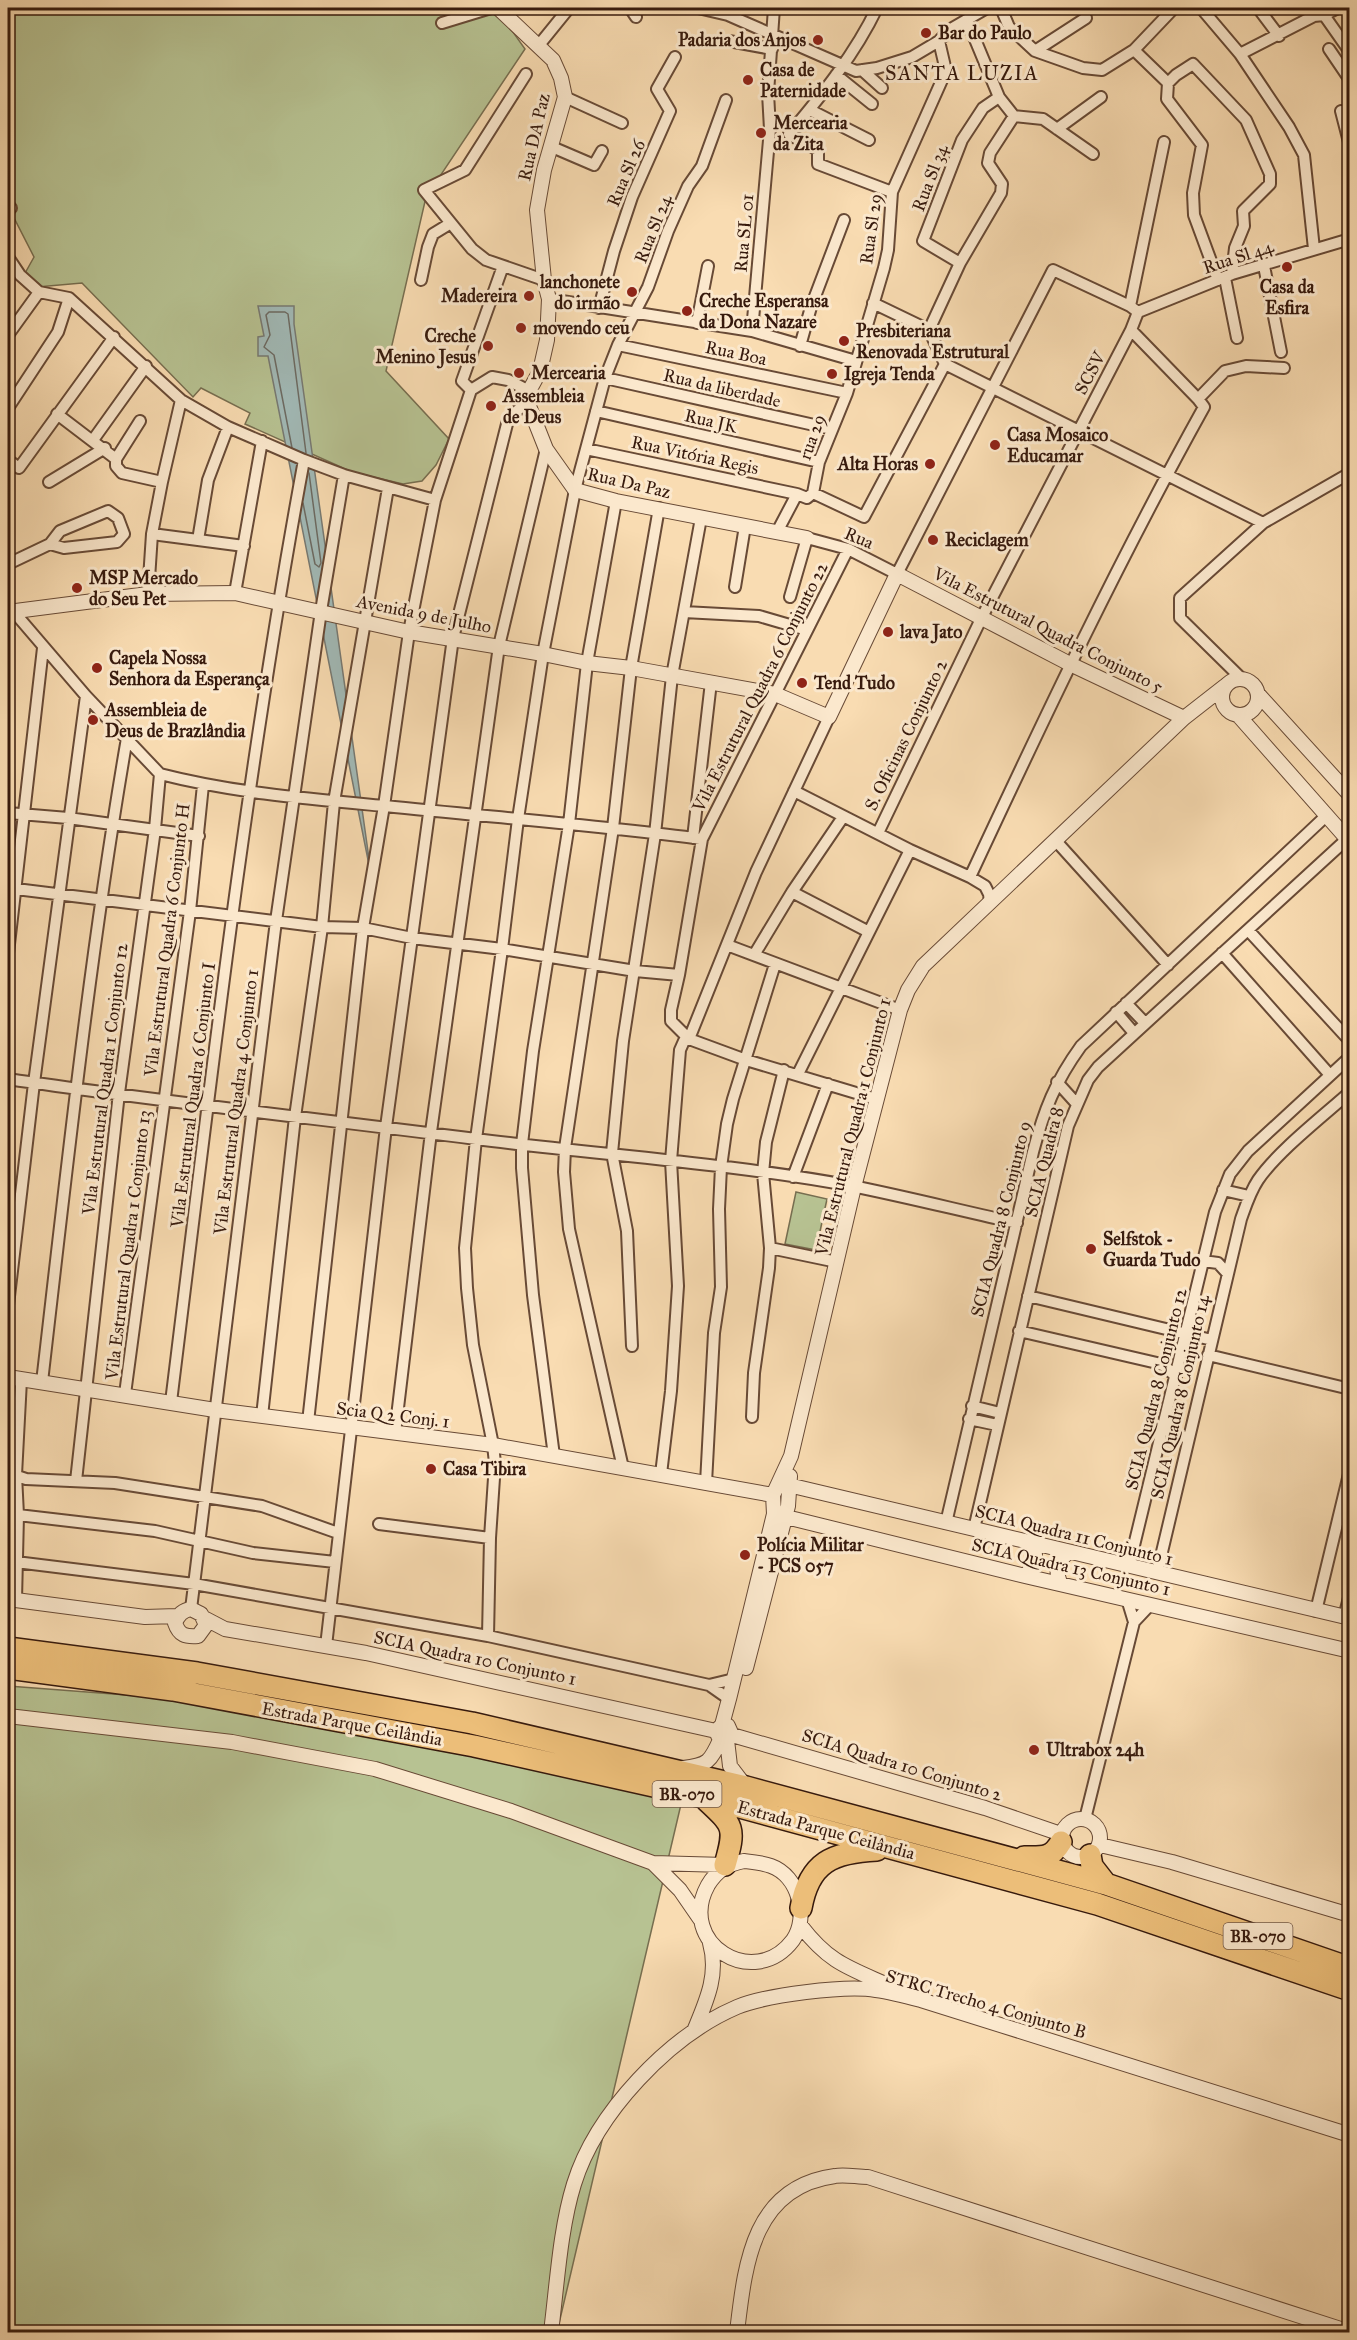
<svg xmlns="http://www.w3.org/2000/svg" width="1357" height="2340" font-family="'IM FELL Great Primer',serif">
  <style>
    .green { fill: #b7c292; stroke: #776e50; stroke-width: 1.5 }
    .water { fill: #a1b9b6; stroke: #777972; stroke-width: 1.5 }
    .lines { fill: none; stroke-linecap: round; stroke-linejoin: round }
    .shore { stroke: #6c6a62; stroke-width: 1.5 }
    .minor-casing { stroke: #684a36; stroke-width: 14 }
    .tertiary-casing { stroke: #684a36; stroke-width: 16 }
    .motorway-casing { stroke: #371a0d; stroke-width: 24 }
    .minor { stroke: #fbe8cd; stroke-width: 10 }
    .tertiary { stroke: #fbe8cd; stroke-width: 14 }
    .motorway { stroke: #ecbe79; stroke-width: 21 }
    .poi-dot { fill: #8f2418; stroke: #fbe8cd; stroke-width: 2 }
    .labels { text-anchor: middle; stroke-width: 6; stroke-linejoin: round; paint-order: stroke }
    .shield { fill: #fbe8cd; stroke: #725847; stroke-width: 1.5 }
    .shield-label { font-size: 16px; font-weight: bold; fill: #371a0d }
    .poi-label { font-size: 18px; font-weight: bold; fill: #371a0d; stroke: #fbe8cd; text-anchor: start }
    .street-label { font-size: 18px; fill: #371a0d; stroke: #fbe8cd }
    .neighbourhood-label { font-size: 20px; letter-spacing: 1.5px; fill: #371a0d; stroke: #fbe8cd }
  </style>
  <rect width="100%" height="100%" fill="#f9dcb2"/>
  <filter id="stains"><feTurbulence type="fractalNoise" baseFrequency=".00333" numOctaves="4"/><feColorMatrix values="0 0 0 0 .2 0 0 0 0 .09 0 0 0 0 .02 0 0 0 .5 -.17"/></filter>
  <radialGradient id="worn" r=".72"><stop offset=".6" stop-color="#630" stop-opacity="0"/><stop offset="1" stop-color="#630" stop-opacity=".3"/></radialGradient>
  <path class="green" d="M 8,8 L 496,8 L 525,49 L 426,197 L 386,371 L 449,439 L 436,465 L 422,481 L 403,484 L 352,472 L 245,424 L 250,413 L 201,388 L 193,397 L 82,283 L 37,287 L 24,275 L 34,257 L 8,206 Z
    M 796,1192 L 827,1199 L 816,1250 L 785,1244 Z
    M 8,1686 L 245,1704 L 686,1783 L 557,2332 L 8,2332 Z"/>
  <path class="water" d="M 258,306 L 294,306 L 294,324 L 372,880 L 268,356 L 258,356 L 258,337 L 264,336 Z"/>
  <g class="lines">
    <path class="shore" d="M 292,448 L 274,355 L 264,347 L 270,335 L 266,315 L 269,312 L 285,312 L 288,314 L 306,453
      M 303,503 L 315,564 L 319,567 L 321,563 L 309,473"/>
    <g class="minor-casing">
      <path id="minor" d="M 630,8 L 636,17
        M 698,8 L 728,15 L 856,71 L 877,68 L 912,57 L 939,41 L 949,30 L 987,8
        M 1001,8 L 1009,27 L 1035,51 L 1083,68 L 1102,70 L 1134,50 L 1174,8
        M 1201,8 L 1240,54 L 1289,127 L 1304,155 L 1314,249
        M 1258,8 L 1279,36
        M 1324,15 L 1350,52
        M 967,20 L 999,97 L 1014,116 L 1043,119 L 1093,154
        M 442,23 L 491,8
        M 729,41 L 772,49
        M 539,45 L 569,8
        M 1329,49 L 1350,80
        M 1134,50 L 1168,83 L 1167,99 L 1202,145 L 1193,193 L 1194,215 L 1218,280
        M 1035,51 L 1086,18
        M 1240,54 L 1314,16 L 1324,15 L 1338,8
        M 862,70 L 882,88
        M 526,74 L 465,170 L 424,190 L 472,249 L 486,260 L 544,280
        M 836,75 L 872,104
        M 1168,83 L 1176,75 L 1193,64 L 1246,120 L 1270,174 L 1270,184 L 1243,211 L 1244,226 L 1235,248 L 1232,274
        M 565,97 L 622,123
        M 810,110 L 869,140
        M 1341,111 L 1350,146
        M 1057,129 L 1101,97
        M 789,134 C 822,95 855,54 877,8
        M 789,134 L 818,150 L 818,164 L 892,192
        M 552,147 L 594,165 L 602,151
        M 8,205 L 11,208 L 8,210
        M 8,257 L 20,275 L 39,292 L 69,298 L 181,400 L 228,427 L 304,460 L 344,475 L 435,500
        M 960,263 L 923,241 L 962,140 L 983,108 L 999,97
        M 1264,266 L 1281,352
        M 1225,278 L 1237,338
        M 421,280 L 428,247 L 433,234 L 451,223
        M 549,299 L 752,331 L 856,361
        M 873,303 L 929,330
        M 1130,306 L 1164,142
        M 599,308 L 614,251 L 632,197 L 670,111 L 657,89 L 675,57
        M 1138,312 L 1232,274 L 1350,239
        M 697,323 L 708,266
        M 929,330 L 960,263 L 1001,193 L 1002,184 L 988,163 L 990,153 L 1014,116
        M 929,330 L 945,364
        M 752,331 L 770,129 L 768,93 L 774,8
        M 8,335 L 39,292
        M 618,345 L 847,393
        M 800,346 L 811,307 L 844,220
        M 945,364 L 1263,523
        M 605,378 L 832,429
        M 471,390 L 462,381 L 503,266
        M 1198,399 L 1225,371 L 1246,366 L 1284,368
        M 8,408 L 58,332 L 69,298
        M 596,411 L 819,462
        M 57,414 L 116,459
        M 140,421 L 116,459 L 116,466 L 122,473 L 162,482
        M 93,440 L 146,366
        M 586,449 L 797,494
        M 8,460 L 19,468 L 114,337
        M 49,482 L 105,448
        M 813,493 L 819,462 L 847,393 L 884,268 L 888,250 L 892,192 L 946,71 L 939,41
        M 777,532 L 797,494 L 807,498 L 813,493 L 864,517 L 945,364
        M 152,534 L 244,546
        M 198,540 L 208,480 L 228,427
        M 848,549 L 702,839 L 679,975 L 671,1010 L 671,1021 L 689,1039 L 746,1060 L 876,1099
        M 8,564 L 50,544 L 64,548 L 117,542 L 124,534 L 118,518 L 108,511 L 60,531 L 50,544
        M 735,587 L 745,526
        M 235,593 L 262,441
        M 148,594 L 152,534 L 162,482 L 181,400
        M 790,597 L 807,538 L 848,549 L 897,574 L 1053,270 L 1130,306 L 1138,312 L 1131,330 L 1198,399 L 1204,407 C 1119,560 1044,718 970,877
        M 14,612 L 86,696 L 160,774
        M 684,612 L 759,616 L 807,630
        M 1241,678 L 1180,618 L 1180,598 L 1263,523 L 1350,473
        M 160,774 C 234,793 309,799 385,806 C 490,817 596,825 702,839
        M 794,791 L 910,850 L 970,877 L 985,886 L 989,894 L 990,903
        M 8,813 L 68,818 L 199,836
        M 878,833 L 981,619 L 1131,330
        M 693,838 L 711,682
        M 1056,841 L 1168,965
        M 8,888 L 322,927 L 363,928 L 412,938 L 502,949 L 635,971 L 679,975
        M 792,892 L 869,932
        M 1248,930 L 1350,1041
        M 727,945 L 900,1010
        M 8,953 L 43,648
        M 1222,953 L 1330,1075
        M 754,955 L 792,892 L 843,817
        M 1126,1003 L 1145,1023
        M 1116,1012 L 1134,1033
        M 798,1074 L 910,850
        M 8,1079 C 163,1102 320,1119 476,1139 C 601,1155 728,1163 852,1186 C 907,1197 962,1211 1017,1223
        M 1057,1082 L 1076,1103
        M 793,1177 L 828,1084
        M 1223,1190 L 1249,1196
        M 770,1248 L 837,1262
        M 1203,1261 L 1218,1263 L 1228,1274
        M 1028,1296 L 1212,1340
        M 8,1305 L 34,1083 L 86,696
        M 1019,1331 L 1157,1363 L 1165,1366 L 1176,1377
        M 632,1346 L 627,1231 L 612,1153 L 623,1041 L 655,834 L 672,676 L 701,518
        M 1208,1355 L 1350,1389
        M 42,1382 C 67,1167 90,952 127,738
        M 125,1394 L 190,911 L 203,785
        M 171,1402 C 210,1087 246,772 304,460
        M 972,1406 L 1000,1413
        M 262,1416 L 295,1117 L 322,927 L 334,802 L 388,488
        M 752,1417 L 754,1373 L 769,1268 L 770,1248 L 763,1173 L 766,1142 L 784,1070
        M 969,1419 L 997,1425
        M 1166,1421 C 1171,1433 1175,1438 1189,1436
        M 308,1422 L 363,928 L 384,806 L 409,632 L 435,500 L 471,390 L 492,377 L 508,380 L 529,391
        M 395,1433 L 431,1132 L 499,646 L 546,449
        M 554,1456 L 533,1295 L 522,1168 L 522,1144 L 533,1051 L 569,824 L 587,663 L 616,501
        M 623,1468 L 569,1229 L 564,1172 L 565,1148 L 613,828 L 631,668 L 659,508
        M 8,1473 L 26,1479 L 115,1483 L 262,1506 L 338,1533
        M 661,1474 L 671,1391 L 678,1286 L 671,1161 L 680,1050 L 684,1041 L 689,1039 L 756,872 L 829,717
        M 76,1481 L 119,1093 L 155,829 L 160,774
        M 706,1483 L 714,1333 L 721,1287 L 719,1209 L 721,1167 L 727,1124 L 733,1099 L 775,964
        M 18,1515 L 155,1531 L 253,1553 L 335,1562
        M 946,1523 L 1033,1152 C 1044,1110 1055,1082 1081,1046 L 1326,816
        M 379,1524 L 490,1538
        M 974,1529 L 1068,1126 L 1088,1080 L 1098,1067 L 1347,839
        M 8,1561 L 194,1584 L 488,1636 L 709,1685 L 729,1699
        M 1129,1566 L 1215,1212 L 1230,1174 L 1248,1151 L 1350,1057
        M 1157,1573 L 1241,1219 C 1246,1205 1250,1192 1258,1180 C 1278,1151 1322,1117 1350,1092
        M 1127,1599 L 1134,1622
        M 16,1600 L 18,1515 L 16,1475 L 21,1380
        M 191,1609 L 276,921 L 321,611 L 344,475
        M 1316,1611 L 1350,1470
        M 1344,1617 L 1350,1594
        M 488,1636 L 490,1538 L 495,1463 L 493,1445 L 473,1345 L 467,1288 L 465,1248 L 476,1139 L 502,949 L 518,819 L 543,654 L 575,490 L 605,378 L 618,345 L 648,287 L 668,231 L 688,186 L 702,166 L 726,100
        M 326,1646 L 386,1127 L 453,638 L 508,420 L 527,401
        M 709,1685 L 734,1679
        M 1085,1819 L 1134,1622 L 1150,1605"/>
    </g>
    <g class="tertiary-casing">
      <path id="tertiary" d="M 498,8 L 553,60 L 561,78 L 565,97 L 544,170 L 537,210 L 544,280 L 549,299 L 547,340 L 540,371 L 529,391 L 527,401 L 546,449 L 575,490 L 616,501 L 807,538
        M 8,612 L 148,594 L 235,593 L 409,632 L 543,654 L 587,663 L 631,668 L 775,694 L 829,717 L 897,574 L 1070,664 L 1184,718
        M1222 697a18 18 0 1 1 36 0a18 18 0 1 1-36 0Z
        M 1258,694 L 1350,795
        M 1238,715 L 1350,842
        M 8,1377 L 215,1410 L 493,1445 L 773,1495
        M 780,1483 L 1350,1618
        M 774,1514 L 1025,1576 L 1350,1651
        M 1025,1576 C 1035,1565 1038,1557 1032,1543
        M 1060,1583 C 1055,1570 1057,1559 1070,1552
        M 8,1599 L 145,1617 L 177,1616
        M 191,1609 L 201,1614 L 206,1625 L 198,1636 C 185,1637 179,1635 175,1623 C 178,1615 183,1610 191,1609 Z
        M 204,1618 L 225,1629 L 366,1653 L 716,1731
        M 746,1668 L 788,1506 L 790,1476
        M 8,1716 L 232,1742 L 375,1769 L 511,1811 L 653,1863 L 680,1890 L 700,1919
        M 722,1725 L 728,1726 L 732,1735 L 727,1740 L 720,1740 L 716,1731 L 722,1725 L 729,1699 L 774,1514 L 773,1495 L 791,1456 L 854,1187 L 900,1010 L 908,990 L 923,966 L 1184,718 L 1225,686
        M 732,1735 L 985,1808 L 1061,1834
        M 727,1740 L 730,1766 L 746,1787
        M 683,1768 C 708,1765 710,1762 720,1740
        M1062 1838a19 19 0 1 1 38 0a19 19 0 1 1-38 0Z
        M 1100,1845 L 1172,1862 L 1350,1915
        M 744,1861 C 753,1862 763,1863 771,1866 C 799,1876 809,1917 793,1940 C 754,1992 676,1943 708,1885 C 717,1870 728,1864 744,1861 Z
        M 653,1863 L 725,1865
        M 801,1926 C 830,1964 850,1968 892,1987
        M 694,2031 C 706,2002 719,1975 710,1943
        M 551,2332 C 557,2285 560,2229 574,2184 C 596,2113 669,2036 737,2007 C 766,1995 845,1985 876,1990 C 891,1992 906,1996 921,2000 L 1350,2135
        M 737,2332 C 745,2265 752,2187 835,2176 C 845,2174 857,2177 868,2177 L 1350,2332"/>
    </g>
    <g class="motorway-casing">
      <path id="motorway" d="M 8,1648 L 197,1673 L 472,1723 L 746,1787 L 1106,1884 L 1350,1968
        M 8,1668 L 173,1690 L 474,1746 L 703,1797 L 1097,1904 L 1350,1990
        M 705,1799 C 734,1826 736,1827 725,1865
        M 1090,1855 L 1092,1866 L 1106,1884
        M 1024,1857 C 1043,1857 1051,1859 1061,1842
        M 801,1908 C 809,1862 833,1852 877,1850"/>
    </g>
    <use href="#minor" class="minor"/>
    <use href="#tertiary" class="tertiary"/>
    <use href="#motorway" class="motorway"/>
  </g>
  <g class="poi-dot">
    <circle cx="926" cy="33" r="6"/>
    <circle cx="818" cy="40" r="6"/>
    <circle cx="748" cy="80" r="6"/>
    <circle cx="761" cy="133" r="6"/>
    <circle cx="1287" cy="267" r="6"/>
    <circle cx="632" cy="292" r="6"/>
    <circle cx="529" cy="296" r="6"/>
    <circle cx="687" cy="311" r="6"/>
    <circle cx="521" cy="328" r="6"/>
    <circle cx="844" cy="341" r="6"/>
    <circle cx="488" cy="346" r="6"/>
    <circle cx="519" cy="373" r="6"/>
    <circle cx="832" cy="374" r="6"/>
    <circle cx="491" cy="406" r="6"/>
    <circle cx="995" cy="445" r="6"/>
    <circle cx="930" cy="464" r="6"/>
    <circle cx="933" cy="540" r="6"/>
    <circle cx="77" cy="588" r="6"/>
    <circle cx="888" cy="632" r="6"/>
    <circle cx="97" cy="668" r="6"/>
    <circle cx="802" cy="683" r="6"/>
    <circle cx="93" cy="720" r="6"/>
    <circle cx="1091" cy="1249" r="6"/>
    <circle cx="431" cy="1469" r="6"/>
    <circle cx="745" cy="1555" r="6"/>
    <circle cx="1034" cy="1750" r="6"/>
  </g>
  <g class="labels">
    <g class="shield">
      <rect x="652.5" y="1781" width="69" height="26" rx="4.5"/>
      <rect x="1223.5" y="1923" width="69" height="26" rx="4.5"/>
    </g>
    <g class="shield-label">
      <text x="687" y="1800">BR-070</text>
      <text x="1258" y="1942">BR-070</text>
    </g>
    <g class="poi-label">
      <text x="938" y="39">Bar do Paulo</text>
      <text x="806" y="46" text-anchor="end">Padaria dos Anjos</text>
      <text x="760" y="76">Casa de<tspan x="760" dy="21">Paternidade</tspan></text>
      <text x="773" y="129">Mercearia<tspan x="773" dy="21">da Zita</tspan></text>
      <text x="620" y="288" text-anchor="end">lanchonete<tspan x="620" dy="21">do irmão</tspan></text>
      <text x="1287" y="293" text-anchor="middle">Casa da<tspan x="1287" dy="21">Esfira</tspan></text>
      <text x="517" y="302" text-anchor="end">Madereira</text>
      <text x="699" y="307">Creche Esperansa<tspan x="699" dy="21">da Dona Nazare</tspan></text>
      <text x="533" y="334">movendo ceu</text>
      <text x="856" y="337">Presbiteriana<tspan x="856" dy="21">Renovada Estrutural</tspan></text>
      <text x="476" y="342" text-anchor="end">Creche<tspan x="476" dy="21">Menino Jesus</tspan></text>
      <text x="531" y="379">Mercearia</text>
      <text x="844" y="380">Igreja Tenda</text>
      <text x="503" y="402">Assembleia<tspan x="503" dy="21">de Deus</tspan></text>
      <text x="1007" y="441">Casa Mosaico<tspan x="1007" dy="21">Educamar</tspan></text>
      <text x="918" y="470" text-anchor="end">Alta Horas</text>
      <text x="945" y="546">Reciclagem</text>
      <text x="89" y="584">MSP Mercado<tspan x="89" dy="21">do Seu Pet</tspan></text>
      <text x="900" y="638">lava Jato</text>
      <text x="109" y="664">Capela Nossa<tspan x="109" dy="21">Senhora da Esperança</tspan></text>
      <text x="814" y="689">Tend Tudo</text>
      <text x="105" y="716">Assembleia de<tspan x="105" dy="21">Deus de Brazlândia</tspan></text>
      <text x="1103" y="1245">Selfstok -<tspan x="1103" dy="21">Guarda Tudo</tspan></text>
      <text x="443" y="1475">Casa Tibira</text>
      <text x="757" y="1551">Polícia Militar<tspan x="757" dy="21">- PCS 057</tspan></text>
      <text x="1046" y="1756">Ultrabox 24h</text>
    </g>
    <g class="street-label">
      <text transform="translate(534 137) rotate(-77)" y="6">Rua DA Paz</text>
      <text transform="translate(626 173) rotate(-67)" y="6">Rua Sl 26</text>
      <text transform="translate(930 178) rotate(-69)" y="6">Rua Sl 34</text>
      <text transform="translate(653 229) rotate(-68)" y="6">Rua Sl 24</text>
      <text transform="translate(871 229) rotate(-82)" y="6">Rua Sl 29</text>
      <text transform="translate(744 233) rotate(-85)" y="6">Rua SL 01</text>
      <text transform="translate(1238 257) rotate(-18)" y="6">Rua Sl 44</text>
      <text transform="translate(736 353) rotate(12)" y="6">Rua Boa</text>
      <text transform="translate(1090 373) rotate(-62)" y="6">SCSV</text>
      <text transform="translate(722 388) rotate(13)" y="6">Rua da liberdade</text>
      <text transform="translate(711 421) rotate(13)" y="6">Rua JK</text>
      <text transform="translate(812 437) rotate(-70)" y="6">rua 29</text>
      <text transform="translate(695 455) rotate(12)" y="6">Rua Vitória Regis</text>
      <text transform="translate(629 483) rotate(13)" y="6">Rua Da Paz</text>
      <text transform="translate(859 538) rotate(23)" y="6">Rua</text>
      <text transform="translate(424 614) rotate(11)" y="6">Avenida 9 de Julho</text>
      <text transform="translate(1048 630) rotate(27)" y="6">Vila Estrutural Quadra Conjunto 5</text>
      <text transform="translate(760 687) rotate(-63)" y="6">Vila Estrutural Quadra 6 Conjunto 22</text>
      <text transform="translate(906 735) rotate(-64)" y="6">S. Oficinas Conjunto 2</text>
      <text transform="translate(167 940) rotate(-83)" y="6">Vila Estrutural Quadra 6 Conjunto H</text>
      <text transform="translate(105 1079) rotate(-83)" y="6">Vila Estrutural Quadra 1 Conjunto 12</text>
      <text transform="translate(193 1095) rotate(-83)" y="6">Vila Estrutural Quadra 6 Conjunto I</text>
      <text transform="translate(236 1102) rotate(-83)" y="6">Vila Estrutural Quadra 4 Conjunto 1</text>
      <text transform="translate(853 1127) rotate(-76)" y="6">Vila Estrutural Quadra 1 Conjunto 1</text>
      <text transform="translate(1044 1162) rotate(-76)" y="6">SCIA Quadra 8</text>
      <text transform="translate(1001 1219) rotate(-76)" y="6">SCIA Quadra 8 Conjunto 9</text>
      <text transform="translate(128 1245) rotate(-83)" y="6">Vila Estrutural Quadra 1 Conjunto 13</text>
      <text transform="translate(1156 1389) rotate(-76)" y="6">SCIA Quadra 8 Conjunto 12</text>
      <text transform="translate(1180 1397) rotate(-77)" y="6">SCIA Quadra 8 Conjunto 14</text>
      <text transform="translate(393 1415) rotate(7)" y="6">Scia Q 2 Conj. 1</text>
      <text transform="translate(1074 1535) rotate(14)" y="6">SCIA Quadra 11 Conjunto 1</text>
      <text transform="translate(1071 1567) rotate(13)" y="6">SCIA Quadra 13 Conjunto 1</text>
      <text transform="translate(475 1658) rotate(12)" y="6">SCIA Quadra 10 Conjunto 1</text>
      <text transform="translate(352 1724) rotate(10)" y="6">Estrada Parque Ceilândia</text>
      <text transform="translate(902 1765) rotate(17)" y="6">SCIA Quadra 10 Conjunto 2</text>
      <text transform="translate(826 1830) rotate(15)" y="6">Estrada Parque Ceilândia</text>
      <text transform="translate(986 2004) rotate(16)" y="6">STRC Trecho 4 Conjunto B</text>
    </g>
    <g class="neighbourhood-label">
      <text x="962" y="80">SANTA LUZIA</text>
    </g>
  </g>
  <rect width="1357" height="2340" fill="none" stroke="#f9dcb2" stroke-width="30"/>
  <rect x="9" y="9" width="1339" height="2322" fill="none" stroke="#371a0d" stroke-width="3"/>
  <rect x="15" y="15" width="1327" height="2310" fill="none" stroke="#371a0d" stroke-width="1.5"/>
  <rect width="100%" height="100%" filter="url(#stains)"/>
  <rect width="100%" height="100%" fill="url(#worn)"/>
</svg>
